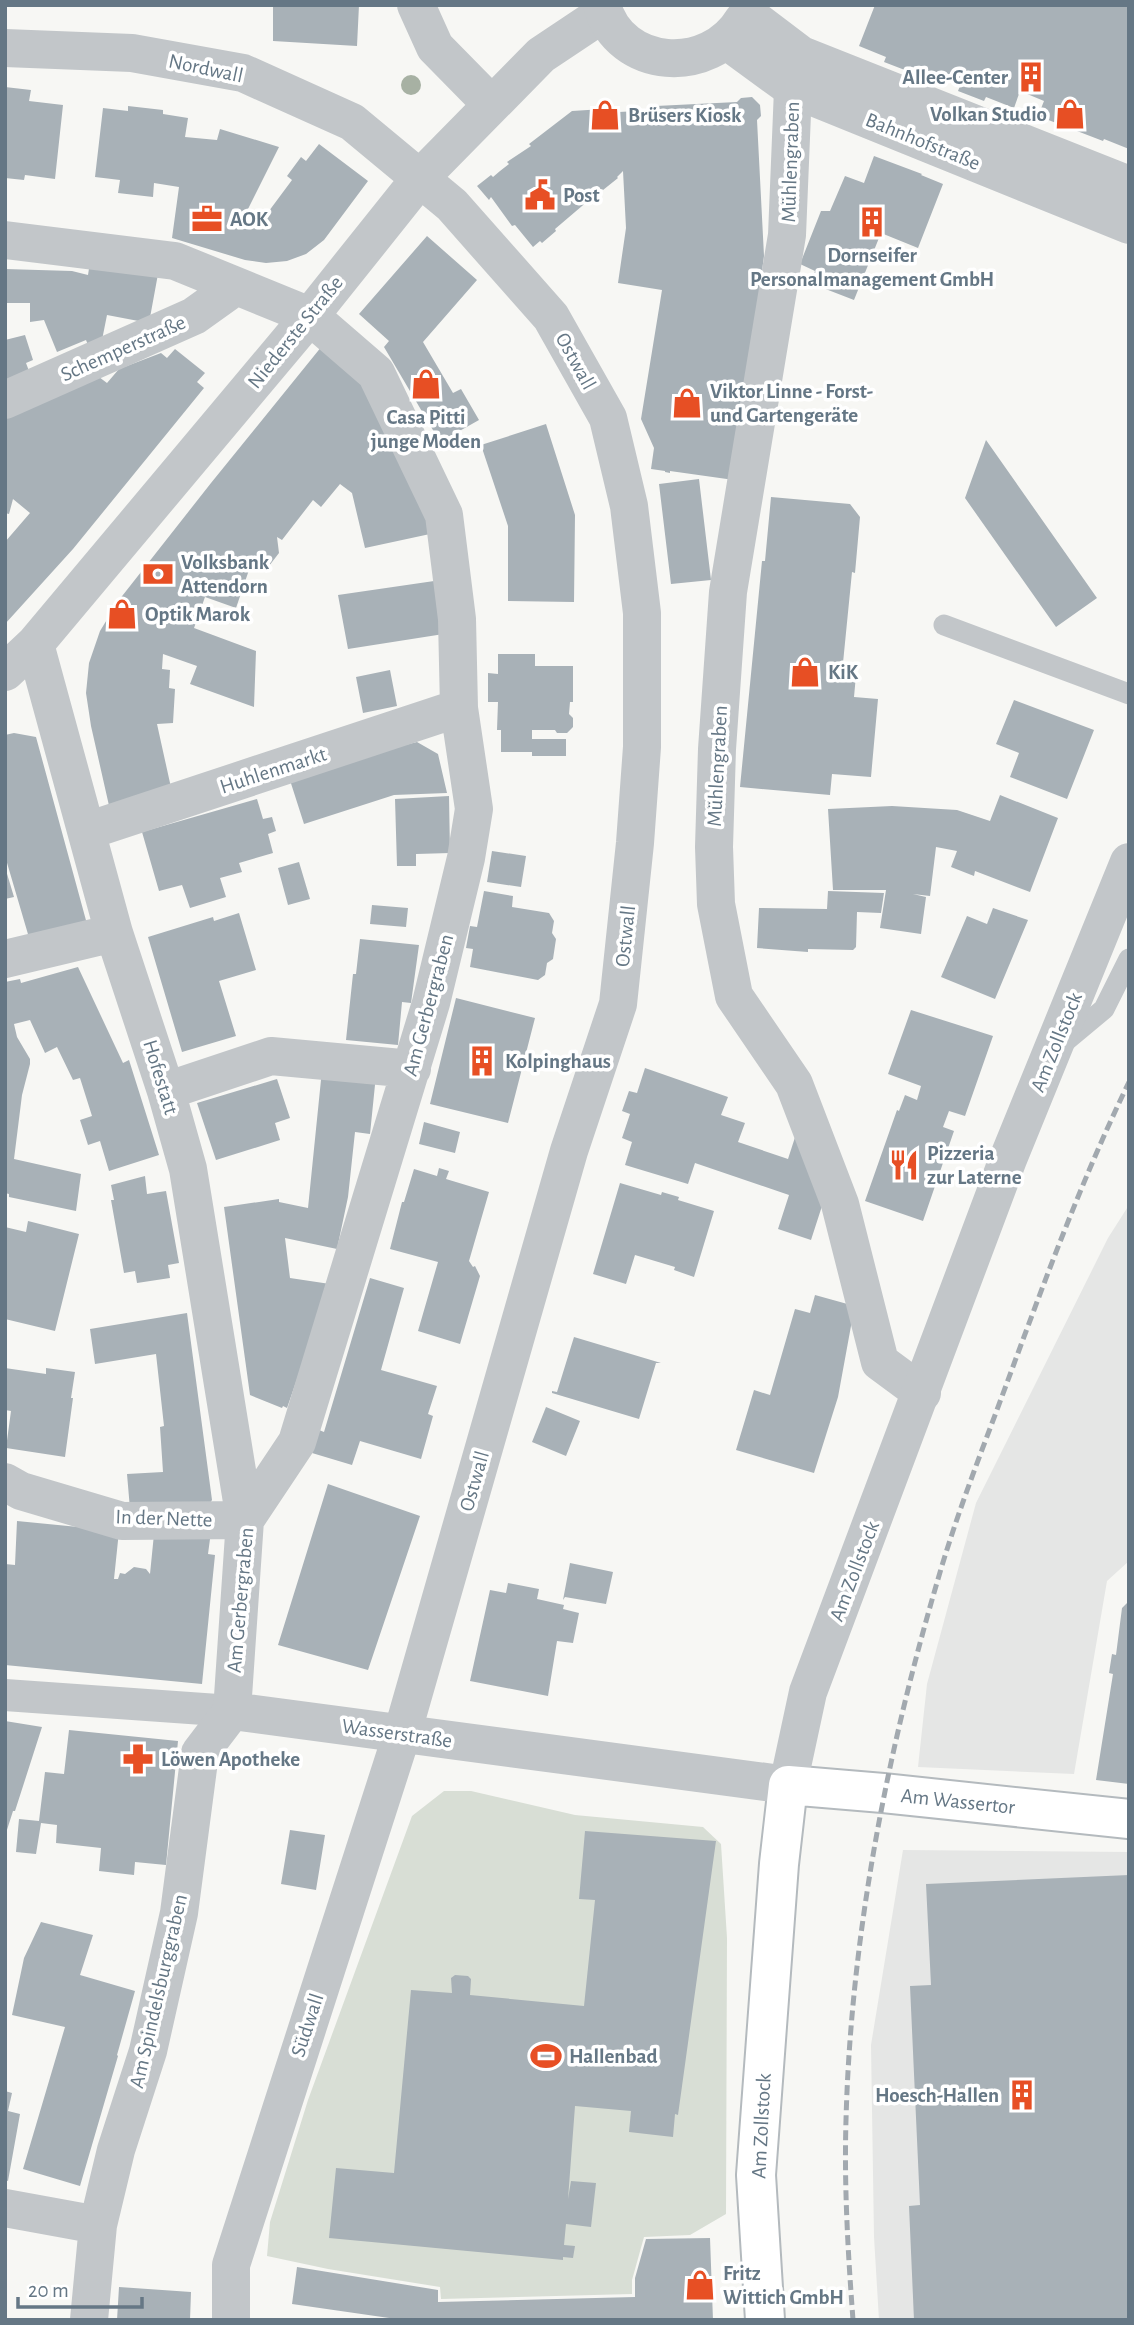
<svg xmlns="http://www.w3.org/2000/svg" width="1134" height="2325" font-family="'Alegreya Sans',sans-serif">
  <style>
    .built { fill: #e5e6e5 }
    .green { fill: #d8ded5 }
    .building { fill: #a8b1b7 }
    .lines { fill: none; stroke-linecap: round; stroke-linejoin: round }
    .secondary-casing { stroke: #b4babe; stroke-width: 42 }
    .service { stroke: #c2c6c9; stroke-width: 21 }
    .pedestrian { stroke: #c2c6c9; stroke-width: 32 }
    .minor { stroke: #c2c6c9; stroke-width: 38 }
    .tertiary { stroke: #c2c6c9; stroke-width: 38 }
    .secondary { stroke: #fff; stroke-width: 38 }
    .rail { stroke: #a2a9af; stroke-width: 5; stroke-dasharray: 10 5; stroke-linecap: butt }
    .tree { fill: #a7b1a3 }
    .labels { text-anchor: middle; stroke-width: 7; stroke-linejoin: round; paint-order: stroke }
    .street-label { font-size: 21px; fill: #657785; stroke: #fff }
    .poi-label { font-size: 21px; font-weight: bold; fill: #657785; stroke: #fff; text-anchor: start }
  </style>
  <rect width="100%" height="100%" fill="#f7f7f4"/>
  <path class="built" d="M 1129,1205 L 1129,1561 L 1107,1581 L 1074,1774 L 918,1767 L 927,1684 L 976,1503 L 1108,1238 Z
    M 903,1850 L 1129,1852 L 1129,2320 L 879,2320 L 874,2237 L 871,2045 Z"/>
  <path class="green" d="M 444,1791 L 471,1791 L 575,1815 L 703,1827 L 721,1844 L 727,1938 L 726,2214 L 690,2235 L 644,2237 L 632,2280 L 632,2294 L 441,2299 L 440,2287 L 328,2269 L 267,2256 L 270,2222 L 308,2100 L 412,1816 Z"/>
  <path class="building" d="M 273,5 L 359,5 L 357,46 L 273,41 Z
    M 875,5 L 1129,5 L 1129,149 L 1104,139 L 1103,141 L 1038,116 L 1044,101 L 1020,91 L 1014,108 L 986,97 L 984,101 L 958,91 L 960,86 L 912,67 L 910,72 L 884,62 L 886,57 L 859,46 Z
    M 5,87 L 31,90 L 29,101 L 63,105 L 55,179 L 25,175 L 24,180 L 5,178 Z
    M 752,97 L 760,105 L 761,116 L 757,120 L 764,256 L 734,480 L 670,471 L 670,473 L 665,472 L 665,471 L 651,469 L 654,448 L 641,419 L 662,290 L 618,283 L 626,228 L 623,171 L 617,177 L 618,178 L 603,190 L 602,189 L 555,229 L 556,231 L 542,243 L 540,241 L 533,247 L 515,225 L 512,226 L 491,197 L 489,200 L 477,186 L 491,175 L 493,177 L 500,171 L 509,164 L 507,162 L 531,146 L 529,144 L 572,111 L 619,108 L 619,112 L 656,110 L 656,106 L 737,102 L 741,98 Z
    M 128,106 L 163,110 L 163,114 L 188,118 L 185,137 L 217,140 L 220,129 L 279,147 L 247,211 L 266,215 L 292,180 L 287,176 L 301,157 L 306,161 L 319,144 L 368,181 L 324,240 L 306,254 L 287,261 L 266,263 L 245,260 L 172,238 L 179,187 L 154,183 L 153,197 L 118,193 L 120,180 L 95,177 L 103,108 L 128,111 Z
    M 874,156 L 922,174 L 921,175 L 943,184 L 918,248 L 881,233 L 854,300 L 810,283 L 815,271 L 800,264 L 821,211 L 830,211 L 845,176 L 864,183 Z
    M 427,236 L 477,280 L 423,342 L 453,393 L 461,389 L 479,420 L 440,442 L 384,347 L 389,341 L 359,314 Z
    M 90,262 L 158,274 L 149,323 L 107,315 L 102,340 L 88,345 L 86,340 L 57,352 L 44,320 L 30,322 L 30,303 L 5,303 L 5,269 L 72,271 L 88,275 Z
    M 25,335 L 33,360 L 26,363 L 29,371 L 5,381 L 5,340 Z
    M 322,346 L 373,392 L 420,493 L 430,534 L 365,548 L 352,493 L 340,484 L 321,507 L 313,500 L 282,540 L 277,537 L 279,553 L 269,566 L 250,567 L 236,608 L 205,597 L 194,628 L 256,651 L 254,707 L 190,684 L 197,666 L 163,654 L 162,669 L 170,670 L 169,688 L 175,689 L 173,723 L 157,724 L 172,792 L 110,810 L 91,726 L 86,693 L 89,663 L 100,631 L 119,600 L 211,483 Z
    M 175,349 L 205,373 L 197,382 L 204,388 L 73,549 L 5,624 L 5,542 L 30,513 L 13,499 L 9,514 L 5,513 L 5,417 L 99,377 L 107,383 L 119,369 L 161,353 L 167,358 Z
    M 546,424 L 575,515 L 574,602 L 508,601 L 508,526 L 481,445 Z
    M 986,440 L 1097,598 L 1056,627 L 965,498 Z
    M 699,479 L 711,580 L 671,584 L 659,484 Z
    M 771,497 L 850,504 L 860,517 L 855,573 L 852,572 L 842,673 L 856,675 L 854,697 L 878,699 L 871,777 L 832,774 L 830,795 L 740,787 L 762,561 L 765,561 Z
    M 441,580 L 450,633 L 348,649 L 338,595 Z
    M 498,654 L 535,654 L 535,666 L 573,666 L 573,702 L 570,702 L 569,714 L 573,718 L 573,727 L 567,733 L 557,733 L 555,730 L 532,730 L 532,739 L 566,739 L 566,756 L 532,756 L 532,752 L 501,752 L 501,730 L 497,730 L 498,702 L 488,702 L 488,673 L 498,674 Z
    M 390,670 L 397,706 L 363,713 L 356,677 Z
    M 1014,700 L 1094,730 L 1067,799 L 1010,777 L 1019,753 L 996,744 Z
    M 14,733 L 36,737 L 87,924 L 30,941 L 5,856 L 5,735 Z
    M 417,742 L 438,754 L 447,793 L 394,795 L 304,824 L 288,774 Z
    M 1000,795 L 1058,818 L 1030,892 L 975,871 L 974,876 L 951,867 L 957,851 L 936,847 L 930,896 L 913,894 L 926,897 L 921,934 L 880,928 L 886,890 L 833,890 L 828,809 L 892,806 L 957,810 L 990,821 Z
    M 449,796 L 450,853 L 416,854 L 416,866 L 397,866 L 395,799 Z
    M 257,799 L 263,819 L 272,817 L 276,831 L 268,834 L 273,853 L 239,863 L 242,872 L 220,878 L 226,897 L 190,908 L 182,885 L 159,891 L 142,832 Z
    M 492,851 L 526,856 L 521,887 L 487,882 Z
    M 299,862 L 310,899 L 288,905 L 278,868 Z
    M 5,867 L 14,897 L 5,899 Z
    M 484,891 L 513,896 L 512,907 L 549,913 L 554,921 L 552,933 L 556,939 L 553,959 L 547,963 L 545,975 L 538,980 L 470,967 L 473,949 L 466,948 L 470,926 L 477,927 Z
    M 828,891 L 884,893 L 881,913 L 857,912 L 856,947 L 853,950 L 808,949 L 808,952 L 757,948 L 759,908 L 827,909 Z
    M 372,905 L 408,908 L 406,927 L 370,924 Z
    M 993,908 L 1028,920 L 995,999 L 941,977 L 967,916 L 987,924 Z
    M 239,913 L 256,970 L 219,981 L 236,1036 L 182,1052 L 148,937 L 213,917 L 214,921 Z
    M 360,939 L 419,945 L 411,1003 L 402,1002 L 398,1045 L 346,1040 L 353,974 L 356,974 Z
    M 78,967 L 123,1063 L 129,1060 L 159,1155 L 109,1171 L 100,1141 L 88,1145 L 80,1120 L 92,1116 L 80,1078 L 73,1080 L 57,1047 L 45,1053 L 30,1020 L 14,1024 L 17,1037 L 30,1059 L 30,1064 L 22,1095 L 14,1159 L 81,1174 L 76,1211 L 9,1197 L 9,1194 L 5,1193 L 5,982 L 20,979 L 21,983 Z
    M 456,998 L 535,1018 L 508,1123 L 430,1104 Z
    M 911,1010 L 993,1036 L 965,1116 L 949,1111 L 943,1127 L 954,1131 L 923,1221 L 865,1201 L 897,1110 L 899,1111 L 905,1095 L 917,1100 L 921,1086 L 888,1074 Z
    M 645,1068 L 728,1097 L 721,1115 L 745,1123 L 738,1142 L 788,1159 L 798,1128 L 822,1206 L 811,1240 L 778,1229 L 789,1195 L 695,1163 L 688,1184 L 625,1165 L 632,1142 L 622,1138 L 630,1114 L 622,1111 L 629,1091 L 637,1093 Z
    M 322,1070 L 376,1075 L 370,1134 L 355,1132 L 348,1197 L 337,1249 L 285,1238 L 290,1278 L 330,1284 L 287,1408 L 283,1406 L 282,1408 L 250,1395 L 224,1207 L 279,1199 L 279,1202 L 308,1208 Z
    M 277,1079 L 290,1118 L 275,1123 L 280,1140 L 216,1160 L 197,1103 Z
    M 424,1122 L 460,1132 L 455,1153 L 419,1144 Z
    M 439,1168 L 449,1171 L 446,1179 L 489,1192 L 469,1261 L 473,1267 L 475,1266 L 480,1276 L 460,1344 L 418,1331 L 438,1262 L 390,1249 L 402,1202 L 404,1202 L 414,1169 L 437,1176 Z
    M 145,1176 L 147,1194 L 166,1191 L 179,1263 L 168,1265 L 170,1278 L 137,1283 L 135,1271 L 124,1273 L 111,1200 L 114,1200 L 111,1185 Z
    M 620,1183 L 661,1195 L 662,1192 L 679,1197 L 678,1200 L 714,1211 L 694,1277 L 674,1270 L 675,1267 L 635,1255 L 626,1284 L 593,1274 Z
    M 28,1221 L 79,1234 L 55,1331 L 5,1319 L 5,1227 L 26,1232 Z
    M 370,1278 L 404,1288 L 381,1370 L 437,1386 L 428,1414 L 433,1416 L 421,1459 L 360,1441 L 352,1465 L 312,1453 L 319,1430 L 324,1432 Z
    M 815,1295 L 851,1305 L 851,1326 L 838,1397 L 814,1473 L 736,1450 L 754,1390 L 770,1395 L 795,1309 L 810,1313 Z
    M 187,1313 L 212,1500 L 210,1503 L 130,1509 L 127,1474 L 163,1472 L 160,1427 L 164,1426 L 156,1354 L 95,1364 L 90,1329 Z
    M 574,1337 L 661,1363 L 656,1363 L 639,1419 L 552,1393 L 552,1391 L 557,1392 Z
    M 5,1368 L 46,1374 L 46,1368 L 75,1372 L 71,1398 L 73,1398 L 65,1457 L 6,1448 L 11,1411 L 5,1410 Z
    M 546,1407 L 580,1421 L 566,1456 L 532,1442 Z
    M 328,1484 L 420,1516 L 368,1670 L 278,1645 Z
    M 17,1521 L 119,1531 L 114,1579 L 118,1579 L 120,1573 L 125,1574 L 134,1567 L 146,1569 L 150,1574 L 154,1534 L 210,1539 L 208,1554 L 215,1555 L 202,1684 L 5,1665 L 5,1564 L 15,1565 Z
    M 570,1563 L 613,1572 L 606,1604 L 565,1597 L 563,1600 Z
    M 508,1583 L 539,1589 L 537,1599 L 564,1605 L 563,1609 L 579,1613 L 573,1643 L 557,1641 L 548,1696 L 470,1681 L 490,1590 L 506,1593 Z
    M 1129,1601 L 1129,1784 L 1096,1780 L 1113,1674 L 1109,1673 L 1112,1654 L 1116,1655 L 1122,1608 Z
    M 5,1721 L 42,1727 L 15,1811 L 13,1811 L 6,1833 Z
    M 69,1730 L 178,1741 L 166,1865 L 135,1862 L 134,1875 L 99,1871 L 101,1848 L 56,1843 L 57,1825 L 41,1823 L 36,1854 L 16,1852 L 19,1819 L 39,1821 L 45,1772 L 64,1774 Z
    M 290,1830 L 325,1835 L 316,1890 L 281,1884 Z
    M 585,1831 L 716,1841 L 678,2115 L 675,2114 L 673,2137 L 629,2132 L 631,2111 L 575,2106 L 568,2199 L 571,2181 L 596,2183 L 591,2227 L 566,2224 L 564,2245 L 575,2246 L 573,2258 L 563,2257 L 563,2260 L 329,2238 L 336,2168 L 394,2173 L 411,1990 L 452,1993 L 451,1978 L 455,1975 L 468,1976 L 471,1979 L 470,1995 L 584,2006 L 595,1900 L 579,1899 Z
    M 1129,1875 L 1129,2320 L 914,2320 L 909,2206 L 920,2205 L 910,1986 L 931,1985 L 926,1884 Z
    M 41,1922 L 93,1935 L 80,1975 L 135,1991 L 117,2055 L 118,2056 L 80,2186 L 23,2169 L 65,2027 L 12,2015 L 24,1958 Z
    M 5,2091 L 12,2093 L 8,2111 L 20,2114 L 8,2181 L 5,2180 Z
    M 710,2238 L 713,2320 L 403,2320 L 292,2304 L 297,2267 L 438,2290 L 438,2302 L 635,2297 L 635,2278 L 646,2239 Z
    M 119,2287 L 191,2292 L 190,2320 L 117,2320 Z"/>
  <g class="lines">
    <g class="secondary-casing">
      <path id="secondary" d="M 765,2320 L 756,2175 L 779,1864 L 788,1785 L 883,1793 L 1129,1819"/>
    </g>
    <path class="service" d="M 944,625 L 1129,694
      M 1062,1044 L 1104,1009 L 1129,959"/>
    <path class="pedestrian" d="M 5,1695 L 232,1711"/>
    <path class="minor" d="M 416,5 L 435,47 L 491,104
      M 5,48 L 132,53 L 243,73 L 352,122 L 452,205 L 551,317 L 608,418 L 629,506 L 642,613 L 642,747 L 635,843 L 618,1004 L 569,1151 L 402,1734 L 231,2265 L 231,2320
      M 793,89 L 787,235 L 728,592 L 717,749 L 714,847 L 716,904 L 734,996 L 794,1084 L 840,1204 L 880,1362 L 922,1393
      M 5,240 L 175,261 L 310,316 L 376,373 L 444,515 L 457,619 L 459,708 L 474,809 L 466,858 L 431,1003 L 297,1442 L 245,1520 L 232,1711
      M 5,400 L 194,316 L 236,286
      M 5,672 L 35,644 L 310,316 L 421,177 L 541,55 L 604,13
      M 87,831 L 459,708
      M 5,959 L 114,933
      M 166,1091 L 271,1056 L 412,1069
      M 5,1482 L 21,1491 L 122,1521 L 245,1520 L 188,1169 L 166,1091 L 114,933 L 35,644
      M 232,1711 L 788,1785
      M 5,2208 L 98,2225
      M 89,2320 L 98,2225 L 116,2150 L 148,2051 L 179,1913 L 200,1753 L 232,1711"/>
    <path class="tertiary" d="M 602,5 C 620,71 710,75 743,20
      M 747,14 L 801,55 L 1129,185
      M 727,41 L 793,89 L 1129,225
      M 788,1785 L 808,1692 L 1008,1159 L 1129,862"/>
    <use href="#secondary" class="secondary"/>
    <path class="rail" d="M 853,2320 C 848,2253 844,2187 846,2120 C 851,1933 888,1747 941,1569 C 960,1505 985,1443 1008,1380 C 1045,1280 1082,1179 1129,1082"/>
  </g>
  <circle class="tree" cx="411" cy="85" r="10"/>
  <defs>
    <g id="building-bare" transform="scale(2.415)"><path d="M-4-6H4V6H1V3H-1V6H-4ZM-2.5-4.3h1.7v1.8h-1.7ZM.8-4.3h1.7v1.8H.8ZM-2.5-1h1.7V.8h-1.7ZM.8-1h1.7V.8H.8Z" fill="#e74f24" stroke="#fff" stroke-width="2.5" paint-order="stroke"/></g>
    <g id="shop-bare" transform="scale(2.415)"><path d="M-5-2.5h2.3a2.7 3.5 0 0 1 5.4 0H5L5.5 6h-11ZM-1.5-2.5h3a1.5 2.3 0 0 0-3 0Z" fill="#e74f24" stroke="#fff" stroke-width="2.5" paint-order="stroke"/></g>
    <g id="civic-bare" transform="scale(2.415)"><path d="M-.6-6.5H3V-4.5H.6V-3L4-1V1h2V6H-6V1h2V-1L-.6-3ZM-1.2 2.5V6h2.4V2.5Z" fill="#e74f24" stroke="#fff" stroke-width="2.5" paint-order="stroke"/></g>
    <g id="office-bare" transform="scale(2.415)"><path d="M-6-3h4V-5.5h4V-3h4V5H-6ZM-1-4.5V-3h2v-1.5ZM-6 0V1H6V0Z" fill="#e74f24" stroke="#fff" stroke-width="2.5" paint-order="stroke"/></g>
    <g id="bank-bare" transform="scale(2.415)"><path d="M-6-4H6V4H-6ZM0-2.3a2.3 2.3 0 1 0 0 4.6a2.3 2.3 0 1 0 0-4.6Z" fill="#e74f24" stroke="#fff" stroke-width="2.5" paint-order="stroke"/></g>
    <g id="restaurant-bare" transform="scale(2.415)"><path d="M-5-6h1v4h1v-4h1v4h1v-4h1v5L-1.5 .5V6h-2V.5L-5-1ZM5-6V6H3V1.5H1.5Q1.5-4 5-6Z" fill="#e74f24" stroke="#fff" stroke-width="2.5" paint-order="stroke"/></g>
    <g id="pharmacy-bare" transform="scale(2.415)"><path d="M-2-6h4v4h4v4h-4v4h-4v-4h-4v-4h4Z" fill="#e74f24" stroke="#fff" stroke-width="2.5" paint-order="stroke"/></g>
    <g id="stadium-bare" transform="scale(2.415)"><path d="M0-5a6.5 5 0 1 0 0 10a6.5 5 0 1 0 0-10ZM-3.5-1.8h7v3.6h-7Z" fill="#e74f24" stroke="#fff" stroke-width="2.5" paint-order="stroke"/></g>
  </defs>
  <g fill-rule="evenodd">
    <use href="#building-bare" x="1031" y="77"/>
    <use href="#shop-bare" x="1070" y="114"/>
    <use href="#shop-bare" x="605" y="115"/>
    <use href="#civic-bare" x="540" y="195"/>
    <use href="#office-bare" x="207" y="219"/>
    <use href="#building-bare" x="872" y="222"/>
    <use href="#shop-bare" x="426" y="384"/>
    <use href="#shop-bare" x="687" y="403"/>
    <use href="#bank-bare" x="158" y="574"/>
    <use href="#shop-bare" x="122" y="614"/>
    <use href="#shop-bare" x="805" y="672"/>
    <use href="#building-bare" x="482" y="1061"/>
    <use href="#restaurant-bare" x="904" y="1165"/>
    <use href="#pharmacy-bare" x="138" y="1759"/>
    <use href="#stadium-bare" x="546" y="2056"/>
    <use href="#building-bare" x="1022" y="2095"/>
    <use href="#shop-bare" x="700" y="2285"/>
  </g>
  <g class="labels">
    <g class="street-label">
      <text transform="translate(206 68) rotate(12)" y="7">Nordwall</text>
      <text transform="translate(923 141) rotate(22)" y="7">Bahnhofstraße</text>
      <text transform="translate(790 162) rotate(-88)" y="7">Mühlengraben</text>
      <text transform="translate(295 332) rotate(-51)" y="7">Niederste Straße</text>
      <text transform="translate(123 348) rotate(-24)" y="7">Schemperstraße</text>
      <text transform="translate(576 361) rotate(61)" y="7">Ostwall</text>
      <text transform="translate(717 766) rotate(-87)" y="7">Mühlengraben</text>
      <text transform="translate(273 770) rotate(-18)" y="7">Huhlenmarkt</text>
      <text transform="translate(625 936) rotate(-84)" y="7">Ostwall</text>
      <text transform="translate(428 1005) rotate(-75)" y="7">Am Gerbergraben</text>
      <text transform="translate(1056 1042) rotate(-68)" y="7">Am Zollstock</text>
      <text transform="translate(161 1077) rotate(73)" y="7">Hofestatt</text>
      <text transform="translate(474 1481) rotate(-74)" y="7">Ostwall</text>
      <text transform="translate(164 1518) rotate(2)" y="7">In der Nette</text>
      <text transform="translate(854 1571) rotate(-69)" y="7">Am Zollstock</text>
      <text transform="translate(240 1600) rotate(-85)" y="7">Am Gerbergraben</text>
      <text transform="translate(397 1733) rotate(8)" y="7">Wasserstraße</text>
      <text transform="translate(958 1801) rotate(6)" y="7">Am Wassertor</text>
      <text transform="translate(158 1991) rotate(-77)" y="7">Am Spindelsburggraben</text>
      <text transform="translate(307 2025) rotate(-72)" y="7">Südwall</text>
      <text transform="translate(761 2126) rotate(-87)" y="7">Am Zollstock</text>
    </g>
    <g class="poi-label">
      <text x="1008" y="84" text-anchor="end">Allee-Center</text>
      <text x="1047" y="121" text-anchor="end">Volkan Studio</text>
      <text x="628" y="122">Brüsers Kiosk</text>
      <text x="563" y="202">Post</text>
      <text x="230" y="226">AOK</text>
      <text x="872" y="262" text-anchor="middle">Dornseifer<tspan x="872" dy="24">Personalmanagement GmbH</tspan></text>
      <text x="710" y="398">Viktor Linne - Forst-<tspan x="710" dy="24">und Gartengeräte</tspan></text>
      <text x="426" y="424" text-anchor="middle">Casa Pitti<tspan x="426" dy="24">junge Moden</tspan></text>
      <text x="181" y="569">Volksbank<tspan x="181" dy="24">Attendorn</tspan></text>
      <text x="145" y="621">Optik Marok</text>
      <text x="828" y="679">KiK</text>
      <text x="505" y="1068">Kolpinghaus</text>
      <text x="927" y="1160">Pizzeria<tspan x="927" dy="24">zur Laterne</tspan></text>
      <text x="161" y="1766">Löwen Apotheke</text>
      <text x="569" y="2063">Hallenbad</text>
      <text x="999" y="2102" text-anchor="end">Hoesch-Hallen</text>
      <text x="723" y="2280">Fritz<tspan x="723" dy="24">Wittich GmbH</tspan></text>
    </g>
  </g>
  <rect width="1134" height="2325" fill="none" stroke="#657785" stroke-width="14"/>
  <path d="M18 2297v10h124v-10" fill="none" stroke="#657785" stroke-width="3.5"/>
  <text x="28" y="2297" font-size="21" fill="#657785" stroke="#ffffff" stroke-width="5" paint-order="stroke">20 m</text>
</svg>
